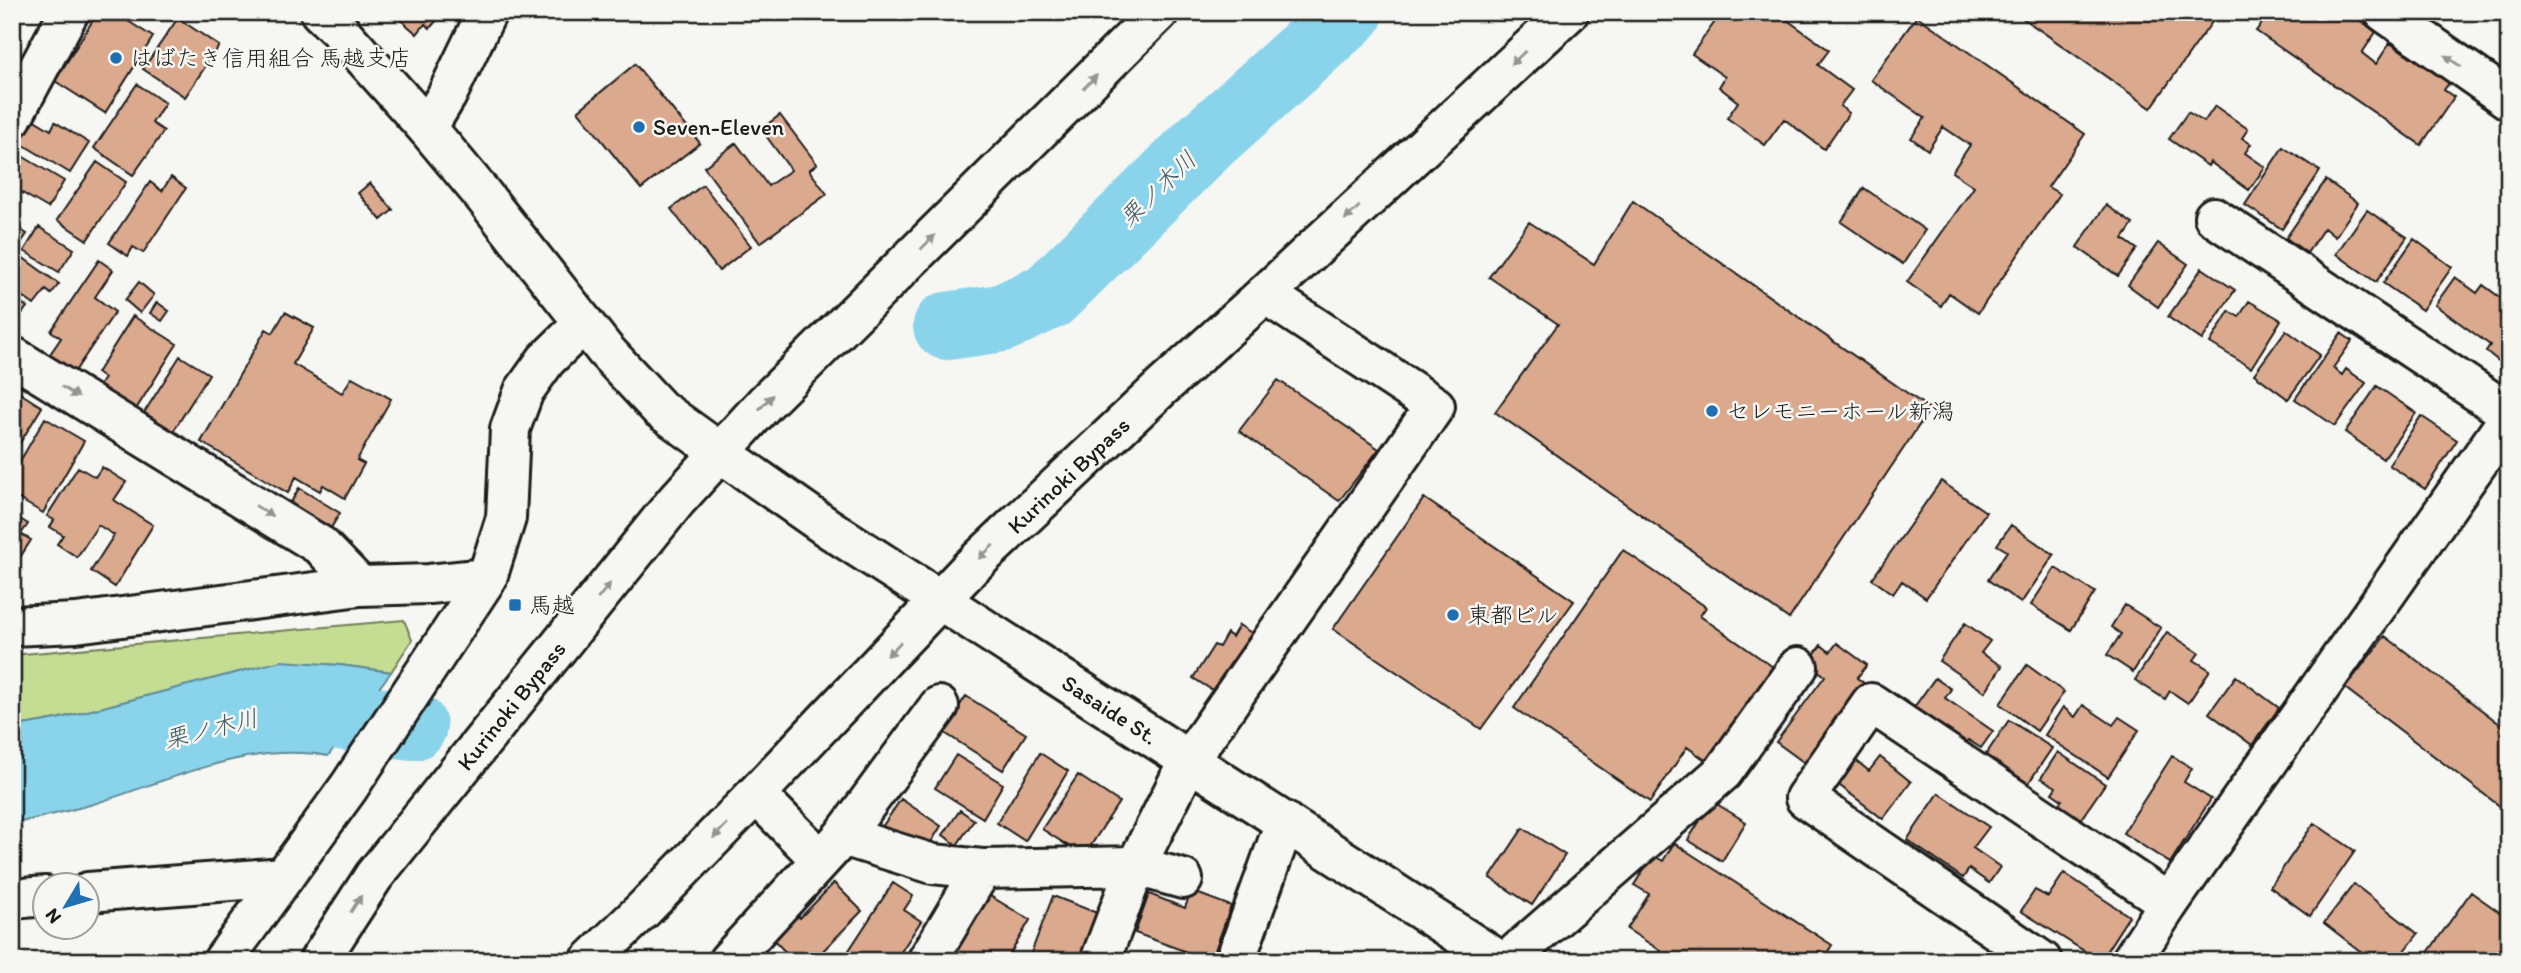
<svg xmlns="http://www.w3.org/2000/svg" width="2521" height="973" font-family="Itim,'Klee One',sans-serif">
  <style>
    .green { fill: #c4dd93; stroke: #707c58; stroke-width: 2 }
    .water { fill: #8ad4eb; stroke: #5e8a98; stroke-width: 2 }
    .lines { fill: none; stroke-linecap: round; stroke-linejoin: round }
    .river { stroke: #8ad4eb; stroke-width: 68 }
    .building { fill: #dba98d; stroke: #1c1c1c; stroke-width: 2 }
    .minor-casing { stroke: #1c1c1c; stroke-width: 44 }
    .tertiary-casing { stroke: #1c1c1c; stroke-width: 44 }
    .primary-casing { stroke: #1c1c1c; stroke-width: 44 }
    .trunk-casing { stroke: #1c1c1c; stroke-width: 44 }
    .minor { stroke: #f6f6f2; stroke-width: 38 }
    .tertiary { stroke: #f6f6f2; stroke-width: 38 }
    .primary { stroke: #f6f6f2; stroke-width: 38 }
    .trunk { stroke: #f6f6f2; stroke-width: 38 }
    .oneway { fill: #949492 }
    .poi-dot { fill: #1f6fb2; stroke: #f6f6f2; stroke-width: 2.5 }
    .labels { text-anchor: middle; stroke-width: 5; stroke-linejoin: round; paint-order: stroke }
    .poi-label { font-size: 23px; fill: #1c1c1c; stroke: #f6f6f2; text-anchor: start }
    .street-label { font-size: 23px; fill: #1c1c1c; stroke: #f6f6f2 }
    .water-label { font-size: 24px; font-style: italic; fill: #425c64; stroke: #f6f6f2 }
  </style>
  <rect width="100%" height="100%" fill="#f6f6f2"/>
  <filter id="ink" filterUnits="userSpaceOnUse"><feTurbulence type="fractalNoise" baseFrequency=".0143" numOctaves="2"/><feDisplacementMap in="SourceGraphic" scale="14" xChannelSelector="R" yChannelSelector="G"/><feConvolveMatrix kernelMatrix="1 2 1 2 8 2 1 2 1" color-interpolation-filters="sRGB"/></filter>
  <g filter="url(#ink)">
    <path class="green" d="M 404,620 L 412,640 L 391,672 L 340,665 L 281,662 L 57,719 L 12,727 L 12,655 Z"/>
    <path class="water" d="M 281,661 L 340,665 L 391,672 L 328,756 C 247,741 166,782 90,805 C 64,812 38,818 12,824 L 12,727 L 57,719 Z"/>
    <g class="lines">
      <path class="river" d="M 947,326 L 1002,318 L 1049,296 L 1204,143 L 1350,12
        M 263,715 L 288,709 L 413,726"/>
    </g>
    <path class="building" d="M 98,12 L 134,12 L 128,21 L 153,37 L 105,113 L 55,81 Z
      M 398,12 L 444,12 L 430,28 L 425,24 L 417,34 L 395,15 Z
      M 1722,12 L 1776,12 L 1829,50 L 1818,65 L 1852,90 L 1840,106 L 1849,113 L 1824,149 L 1784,119 L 1765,145 L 1727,118 L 1738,102 L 1719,87 L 1725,77 L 1692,54 Z
      M 2014,12 L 2219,12 L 2151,108 Z
      M 2257,12 L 2348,12 L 2376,32 L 2362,53 L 2376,64 L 2390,43 L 2449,83 L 2444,90 L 2454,97 L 2421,145 L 2256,31 L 2262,23 L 2253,17 Z
      M 1917,16 L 2085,134 L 2048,187 L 2060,194 L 1978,313 L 1949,293 L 1941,306 L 1907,282 L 1974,187 L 1952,172 L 1970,145 L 1943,127 L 1928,150 L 1911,138 L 1925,118 L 1871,80 Z
      M 178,18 L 219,46 L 185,97 L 143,69 Z
      M 635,64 L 700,143 L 641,189 L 578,111 Z
      M 137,84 L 165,103 L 152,123 L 164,131 L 133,175 L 94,148 Z
      M 2215,106 L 2248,129 L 2242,138 L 2251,144 L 2245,153 L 2265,167 L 2249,190 L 2210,162 L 2208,166 L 2169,139 L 2188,112 L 2204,122 Z
      M 780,115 L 817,164 L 809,170 L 827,194 L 760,243 L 704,167 L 736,143 L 768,186 L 791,170 L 761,129 Z
      M 31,118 L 51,130 L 55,122 L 89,143 L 70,173 L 17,141 Z
      M 2283,147 L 2320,171 L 2282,229 L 2245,205 Z
      M 12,150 L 64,181 L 48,208 L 12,187 Z
      M 97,162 L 126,182 L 87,240 L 57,220 Z
      M 171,177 L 186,188 L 143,253 L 133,247 L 128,256 L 109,243 L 150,182 L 162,191 Z
      M 2326,180 L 2358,203 L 2335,237 L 2324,228 L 2307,253 L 2286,238 Z
      M 370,183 L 393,210 L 381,220 L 358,193 Z
      M 703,185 L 751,246 L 719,271 L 671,209 Z
      M 1864,188 L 1925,230 L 1903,264 L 1841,222 Z
      M 1633,201 L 1930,409 L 1789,619 L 1495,412 L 1558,324 L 1489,277 L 1529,222 L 1594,264 Z
      M 2106,205 L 2133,224 L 2123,239 L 2137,249 L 2118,276 L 2077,247 Z
      M 2367,210 L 2407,237 L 2376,282 L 2336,254 Z
      M 12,224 L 27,234 L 12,256 Z
      M 39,227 L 74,249 L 59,272 L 24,251 Z
      M 2414,239 L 2452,267 L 2422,310 L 2383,283 Z
      M 2158,243 L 2188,264 L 2158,307 L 2128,285 Z
      M 22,257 L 59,284 L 51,294 L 46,290 L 34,305 L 12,289 L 12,270 Z
      M 99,260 L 113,270 L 95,297 L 115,312 L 71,377 L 46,360 L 61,338 L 51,331 Z
      M 2202,268 L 2235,290 L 2202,340 L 2168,317 Z
      M 2455,277 L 2477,293 L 2483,285 L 2509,304 L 2509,364 L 2506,367 L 2486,351 L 2490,345 L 2435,305 Z
      M 139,282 L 154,295 L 140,313 L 125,300 Z
      M 12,296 L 27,307 L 12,327 Z
      M 2249,301 L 2281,320 L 2251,368 L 2210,343 L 2229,311 L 2239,317 Z
      M 157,302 L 169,311 L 162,321 L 150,313 Z
      M 285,312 L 314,328 L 293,364 L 342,393 L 352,377 L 391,399 L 357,460 L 364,464 L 345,498 L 323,485 L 320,491 L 296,477 L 288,493 L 201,442 L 266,329 L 273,333 Z
      M 133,316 L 177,344 L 136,409 L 120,399 L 116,404 L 96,391 L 104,378 L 97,373 Z
      M 2286,330 L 2320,355 L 2288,399 L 2254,374 Z
      M 2341,333 L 2352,341 L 2333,368 L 2342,375 L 2346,369 L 2366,383 L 2335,426 L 2295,399 Z
      M 180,356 L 209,374 L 171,435 L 142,416 Z
      M 1278,380 L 1379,449 L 1339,501 L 1239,431 Z
      M 2377,386 L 2416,413 L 2383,459 L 2345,432 Z
      M 12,388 L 42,407 L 18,446 L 12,442 Z
      M 2421,416 L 2457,440 L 2425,489 L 2389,465 Z
      M 45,418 L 84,441 L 43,513 L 12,495 L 12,475 Z
      M 78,467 L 95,477 L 102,467 L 126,482 L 114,500 L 153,525 L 115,587 L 91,571 L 114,535 L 98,525 L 77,557 L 57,544 L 63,535 L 50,527 L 54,520 L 47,516 Z
      M 1941,481 L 1986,512 L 1926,598 L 1902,581 L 1893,594 L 1872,579 Z
      M 299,488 L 340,513 L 329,531 L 289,506 Z
      M 1424,498 L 1574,601 L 1481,729 L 1333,629 Z
      M 12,514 L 28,524 L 21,534 L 31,540 L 12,570 Z
      M 2011,525 L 2054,555 L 2021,603 L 1988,580 L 2007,551 L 1997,545 Z
      M 1623,550 L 1706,607 L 1700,616 L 1773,667 L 1708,762 L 1687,747 L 1650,802 L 1514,708 Z
      M 2055,568 L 2095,592 L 2071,630 L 2031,605 Z
      M 2125,605 L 2161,628 L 2133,672 L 2107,655 L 2121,634 L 2111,627 Z
      M 1965,623 L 1990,641 L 1981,653 L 2002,666 L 1985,692 L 1939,661 Z
      M 1239,625 L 1261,639 L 1225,698 L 1193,678 L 1214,645 L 1219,647 L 1227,633 L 1232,637 Z
      M 2167,632 L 2199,653 L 2194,660 L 2210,670 L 2188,703 L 2170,691 L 2165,699 L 2135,680 Z
      M 2385,636 L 2509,731 L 2509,808 L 2506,811 L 2345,688 Z
      M 1837,643 L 1867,665 L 1857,678 L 1872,689 L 1813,769 L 1776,742 L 1825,676 L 1808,663 L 1821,645 L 1830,652 Z
      M 2027,665 L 2064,692 L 2037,731 L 2000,704 Z
      M 2236,676 L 2279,708 L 2252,745 L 2209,713 Z
      M 1935,678 L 1951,689 L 1945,698 L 1993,731 L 1981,748 L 1968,740 L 1962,750 L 1910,713 Z
      M 966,696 L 1026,734 L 1003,770 L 943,732 Z
      M 2083,705 L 2113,725 L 2119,717 L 2139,730 L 2108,777 L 2045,735 L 2063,707 L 2075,717 Z
      M 2009,720 L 2052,748 L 2021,794 L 1979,765 Z
      M 2058,752 L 2105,784 L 2074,829 L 2052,814 L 2062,800 L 2052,793 L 2056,787 L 2041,778 Z
      M 1040,753 L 1068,771 L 1025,841 L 997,823 Z
      M 956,755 L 1003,784 L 983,818 L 935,788 Z
      M 2172,756 L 2192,768 L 2184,782 L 2211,799 L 2170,863 L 2123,833 Z
      M 1880,757 L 1911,782 L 1883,819 L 1835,782 L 1853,758 L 1869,771 Z
      M 1078,775 L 1119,802 L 1084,856 L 1042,829 Z
      M 1939,793 L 1989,827 L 1973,848 L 2000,867 L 1989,883 L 1969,869 L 1963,878 L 1907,840 Z
      M 901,799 L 941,826 L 928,847 L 913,849 L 882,827 Z
      M 1712,801 L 1746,822 L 1722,861 L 1688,840 Z
      M 960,810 L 974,820 L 957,845 L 943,835 Z
      M 2314,823 L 2355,851 L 2310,916 L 2270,887 Z
      M 1523,828 L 1565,855 L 1532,905 L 1490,878 Z
      M 1674,843 L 1832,945 L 1822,961 L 1655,961 L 1661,951 L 1627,929 L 1649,894 L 1634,885 L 1653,855 L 1663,861 Z
      M 2064,873 L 2129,916 L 2100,961 L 2021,911 L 2035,890 L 2048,897 Z
      M 834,883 L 862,911 L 813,961 L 794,961 L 770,936 L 794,912 L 800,918 Z
      M 893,883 L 913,896 L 904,910 L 921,921 L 895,961 L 842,961 Z
      M 2354,884 L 2418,934 L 2397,961 L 2373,961 L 2324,923 Z
      M 982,891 L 1030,920 L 1006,961 L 951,961 L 943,956 Z
      M 1191,891 L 1231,906 L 1211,961 L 1135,933 L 1149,894 L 1185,908 Z
      M 2471,892 L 2509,919 L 2509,961 L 2422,961 Z
      M 1053,896 L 1105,916 L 1088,961 L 1028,961 Z"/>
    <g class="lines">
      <g class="minor-casing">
        <path id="minor" d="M 2384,12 L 2509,100
          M 12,118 L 69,12
          M 427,128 L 447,95 L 487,12
          M 2214,217 L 2509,413
          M 12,356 L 321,546 L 360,586
          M 12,626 L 76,623 L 360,586 L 429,584 L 487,578
          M 756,794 L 821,860
          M 843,836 L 933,864 L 982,869 L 1136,866 L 1189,760 L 1435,406 L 1265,294
          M 88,892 L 284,877
          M 12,899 L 46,896
          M 728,961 L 843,836 L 939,706
          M 927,961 L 982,869
          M 1100,961 L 1136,866 L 1183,879
          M 1235,961 L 1285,822
          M 1507,961 L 1723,772 L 1798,667
          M 2042,961 L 1805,798 L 1871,703 L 2169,903"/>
      </g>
      <g class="tertiary-casing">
        <path id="tertiary" d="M 320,12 L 340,31 L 427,128 L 482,194 L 605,350 L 660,409 L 721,453
          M 223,961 L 349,787 L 487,578 L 506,518 L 510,429 L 524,391 L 546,360 L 584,323
          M 2131,961 L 2169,903 L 2509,418"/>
      </g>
      <g class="primary-casing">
        <g id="primary">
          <path id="s1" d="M 721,453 L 828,528 L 1500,961"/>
        </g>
      </g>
      <g class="trunk-casing">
        <g id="trunk">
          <path id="s2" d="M 319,961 L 374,876 L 676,501 L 765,403 L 1159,12"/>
          <path id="s3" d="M 590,961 L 644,909 L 756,794 L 971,567 L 1161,388 L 1265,294 L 1569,12"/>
        </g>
      </g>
      <use href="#minor" class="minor"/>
      <use href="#tertiary" class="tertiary"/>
      <use href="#primary" class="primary"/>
      <use href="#trunk" class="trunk"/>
    </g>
    <defs><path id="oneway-solid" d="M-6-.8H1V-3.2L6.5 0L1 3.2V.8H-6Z" transform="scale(1.75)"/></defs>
    <g class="oneway">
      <use href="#oneway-solid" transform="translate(1518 58) rotate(137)"/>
      <use href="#oneway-solid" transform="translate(2453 61) rotate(-145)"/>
      <use href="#oneway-solid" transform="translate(1090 82) rotate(-45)"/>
      <use href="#oneway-solid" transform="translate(1352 213) rotate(137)"/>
      <use href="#oneway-solid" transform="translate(928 242) rotate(-45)"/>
      <use href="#oneway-solid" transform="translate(70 392) rotate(32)"/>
      <use href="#oneway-solid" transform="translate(766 402) rotate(-47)"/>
      <use href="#oneway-solid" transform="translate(264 511) rotate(32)"/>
      <use href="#oneway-solid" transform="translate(986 552) rotate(137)"/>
      <use href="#oneway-solid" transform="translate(604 591) rotate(-51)"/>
      <use href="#oneway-solid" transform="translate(894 649) rotate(134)"/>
      <use href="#oneway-solid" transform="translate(720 831) rotate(134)"/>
      <use href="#oneway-solid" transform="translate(356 904) rotate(-57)"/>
    </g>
  </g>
  <g class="poi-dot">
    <circle cx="116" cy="58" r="7"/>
    <circle cx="639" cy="127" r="7"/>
    <circle cx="1712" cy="411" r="7"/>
    <rect x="508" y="598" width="14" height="14" rx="3.5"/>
    <circle cx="1453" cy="615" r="7"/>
  </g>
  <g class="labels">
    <g class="poi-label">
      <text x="130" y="66">はばたき信用組合 馬越支店</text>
      <text x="653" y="135">Seven-Eleven</text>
      <text x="1726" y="419">セレモニーホール新潟</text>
      <text x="529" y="613">馬越</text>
      <text x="1467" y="623">東都ビル</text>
    </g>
    <g class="street-label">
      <text dy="8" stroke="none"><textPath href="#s3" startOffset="682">Kurinoki Bypass</textPath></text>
      <text dy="8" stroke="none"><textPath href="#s2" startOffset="320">Kurinoki Bypass</textPath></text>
      <text dy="8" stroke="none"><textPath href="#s1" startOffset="466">Sasaide St.</textPath></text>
    </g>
    <g class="water-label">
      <text transform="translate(1158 189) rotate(-44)" y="8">栗ノ木川</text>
      <text transform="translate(211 729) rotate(-14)" y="8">栗ノ木川</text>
    </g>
  </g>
  <rect width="2521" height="973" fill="none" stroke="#f6f6f2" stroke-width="42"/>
  <rect x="21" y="21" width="2479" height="931" fill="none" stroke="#1c1c1c" stroke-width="2.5" filter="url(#ink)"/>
  <g transform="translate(66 906) rotate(232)"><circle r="33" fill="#f6f6f2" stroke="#9f9f9c" stroke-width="2"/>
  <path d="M0-5L12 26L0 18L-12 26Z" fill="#1f6fb2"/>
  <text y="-10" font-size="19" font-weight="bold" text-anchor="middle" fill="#1c1c1c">N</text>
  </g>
</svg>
